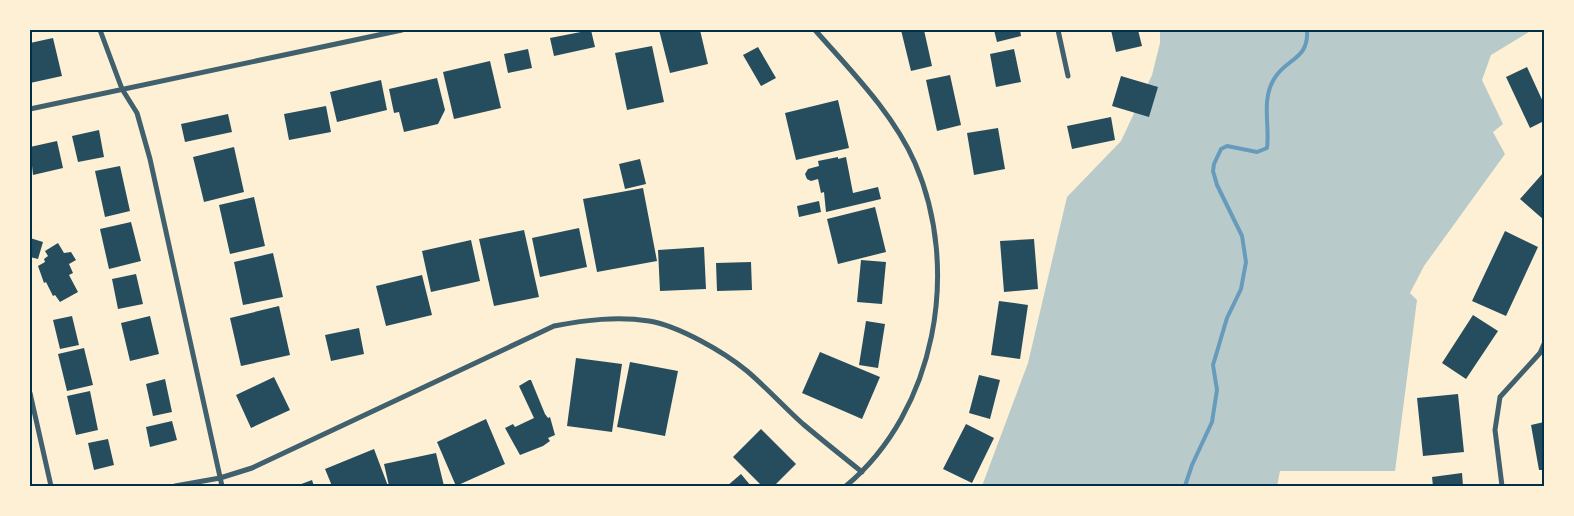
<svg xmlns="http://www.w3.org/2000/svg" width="1574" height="516" font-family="'Open Sans',sans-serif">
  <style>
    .green { fill: #b9caca }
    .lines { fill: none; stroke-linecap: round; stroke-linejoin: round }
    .stream { stroke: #669bbc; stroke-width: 4 }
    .building { fill: #264d5e }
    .minor { stroke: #3f606c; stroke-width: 5 }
    .neatline { fill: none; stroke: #003049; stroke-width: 2 }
  </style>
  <rect width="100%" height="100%" fill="#fdf0d5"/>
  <path class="green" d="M 1160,30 L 1532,30 L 1491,55 L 1482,80 L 1503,124 L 1493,132 L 1505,154 L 1424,266 L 1410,293 L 1417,300 L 1395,471 L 1280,471 L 1277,486 L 982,486 L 1028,363 L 1067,197 L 1121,141 L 1152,75 L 1160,43 Z"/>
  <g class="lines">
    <path class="stream" d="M 1185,486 L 1192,465 L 1212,422 L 1217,390 L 1213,365 L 1227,318 L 1241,289 L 1246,262 L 1242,236 L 1217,185 L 1213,171 L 1214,164 L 1221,149 L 1227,146 L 1257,152 L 1267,148 C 1270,126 1261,100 1274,79 C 1286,58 1309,60 1307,30"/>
  </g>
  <path class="building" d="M 591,30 L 595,47 L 554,56 L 550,38 Z
    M 659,30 L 700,30 L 708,64 L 670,73 Z
    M 901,30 L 924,30 L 932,66 L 911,71 Z
    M 994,30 L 1020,30 L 1021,36 L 997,42 Z
    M 1111,30 L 1138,30 L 1142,46 L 1116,52 Z
    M 53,38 L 62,76 L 30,83 L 30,43 Z
    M 652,46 L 664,102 L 627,110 L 615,53 Z
    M 758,47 L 776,78 L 761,86 L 743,55 Z
    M 528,49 L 532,68 L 508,73 L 504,54 Z
    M 1014,49 L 1021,82 L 996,87 L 990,54 Z
    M 490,61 L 501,108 L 454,119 L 443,72 Z
    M 1527,67 L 1544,104 L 1544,121 L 1530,128 L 1506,77 Z
    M 950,75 L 961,125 L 937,131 L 926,80 Z
    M 1121,76 L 1158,87 L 1149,117 L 1112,106 Z
    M 437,78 L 445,110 L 438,124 L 404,132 L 399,112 L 394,113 L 389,89 Z
    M 381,80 L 387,110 L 337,122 L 330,92 Z
    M 838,100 L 849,148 L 796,160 L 785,113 Z
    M 326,106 L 331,132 L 289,140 L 284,114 Z
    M 228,114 L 232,132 L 185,142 L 181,124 Z
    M 1111,117 L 1115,140 L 1072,149 L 1067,126 Z
    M 998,128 L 1005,169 L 974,175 L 967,133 Z
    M 99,130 L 104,157 L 78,162 L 72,136 Z
    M 57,141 L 63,168 L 33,175 L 30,147 Z
    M 234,147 L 244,192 L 204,202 L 193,157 Z
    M 838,157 L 838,159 L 846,157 L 853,193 L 878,187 L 881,199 L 826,212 L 824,192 L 821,193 L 818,179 L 811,181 L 807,179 L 805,174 L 808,169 L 819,166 L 818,161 Z
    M 640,159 L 646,184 L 625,189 L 619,164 Z
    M 120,166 L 130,211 L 105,217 L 95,171 Z
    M 1544,172 L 1544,220 L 1520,199 Z
    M 643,188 L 657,261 L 597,272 L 583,199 Z
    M 254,197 L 265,246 L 230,254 L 219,205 Z
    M 819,201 L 821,212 L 799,217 L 797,206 Z
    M 875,207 L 886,252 L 838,264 L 827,219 Z
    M 131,222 L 141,261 L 109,269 L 100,229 Z
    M 579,228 L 587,267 L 540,277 L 532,238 Z
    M 524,230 L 539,297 L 494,306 L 479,239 Z
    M 1505,231 L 1538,247 L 1506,316 L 1472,301 Z
    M 30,238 L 43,242 L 38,259 L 30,257 Z
    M 1034,239 L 1038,289 L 1004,292 L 1000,241 Z
    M 471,240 L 480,281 L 431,292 L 422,251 Z
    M 58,243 L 64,253 L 71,252 L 76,260 L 69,264 L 73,273 L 69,275 L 78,292 L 60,302 L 55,295 L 53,296 L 46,282 L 44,283 L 38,266 L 45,262 L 44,259 L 48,256 L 45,251 Z
    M 704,247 L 706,289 L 660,291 L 658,250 Z
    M 273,253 L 283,297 L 243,305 L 234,262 Z
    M 861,260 L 886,262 L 882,304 L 857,302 Z
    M 751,262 L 752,290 L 717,291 L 716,263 Z
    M 136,274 L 143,304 L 118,309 L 112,279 Z
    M 422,275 L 432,315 L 386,326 L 376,286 Z
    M 999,301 L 1028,305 L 1020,359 L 991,355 Z
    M 279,306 L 290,355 L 241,366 L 230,318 Z
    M 1473,315 L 1498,331 L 1466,379 L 1442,363 Z
    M 72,316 L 79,345 L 60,349 L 53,320 Z
    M 150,316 L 159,354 L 130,361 L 121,323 Z
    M 866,321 L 885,324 L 878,368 L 859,365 Z
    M 359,328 L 364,354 L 331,361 L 325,335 Z
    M 84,348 L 93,385 L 67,391 L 58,354 Z
    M 820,352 L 880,377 L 862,419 L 802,393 Z
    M 576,358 L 622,364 L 612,432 L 567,426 Z
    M 630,362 L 678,371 L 665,436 L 617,427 Z
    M 979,375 L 1000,380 L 990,419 L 969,413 Z
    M 274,377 L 290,410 L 251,428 L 236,395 Z
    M 165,379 L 172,412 L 153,416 L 146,384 Z
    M 529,380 L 531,380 L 545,414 L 548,418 L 550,417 L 555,435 L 548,438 L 550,441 L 543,446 L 520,455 L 505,428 L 513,424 L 515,427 L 534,418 L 519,386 Z
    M 90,391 L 98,430 L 76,435 L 67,396 Z
    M 1458,394 L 1464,452 L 1423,456 L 1417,398 Z
    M 486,419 L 505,464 L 456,486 L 437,442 Z
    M 172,421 L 177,440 L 150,447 L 146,427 Z
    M 1544,422 L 1544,470 L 1539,470 L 1531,425 Z
    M 966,424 L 994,438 L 972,483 L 943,469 Z
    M 761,429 L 796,464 L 774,486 L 762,486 L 733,457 Z
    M 108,439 L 114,465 L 94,470 L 88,443 Z
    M 374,449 L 388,486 L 332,486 L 325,469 Z
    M 436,453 L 444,486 L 389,486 L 384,464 Z
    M 1462,473 L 1463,486 L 1433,486 L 1432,477 Z
    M 741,474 L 751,486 L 727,486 Z
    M 312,480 L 314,486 L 296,486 Z"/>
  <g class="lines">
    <path class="minor" d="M 100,30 L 122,89 L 137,113 L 150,159 L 222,486
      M 815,30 C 851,71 893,113 915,163 C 961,269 936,411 846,486
      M 1058,30 L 1068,76
      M 30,109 L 402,30
      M 30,393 L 51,486
      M 175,486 L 220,478 L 252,468 L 554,326 C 586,320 617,316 649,321 C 679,326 724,352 747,371 C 767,388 784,407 803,424 C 822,440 842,456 862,472
      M 1502,486 L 1495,430 L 1500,397 L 1540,353 L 1544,344"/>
  </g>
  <rect width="1574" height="516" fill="none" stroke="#fdf0d5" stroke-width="62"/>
  <rect x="31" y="31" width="1512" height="454" class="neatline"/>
</svg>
